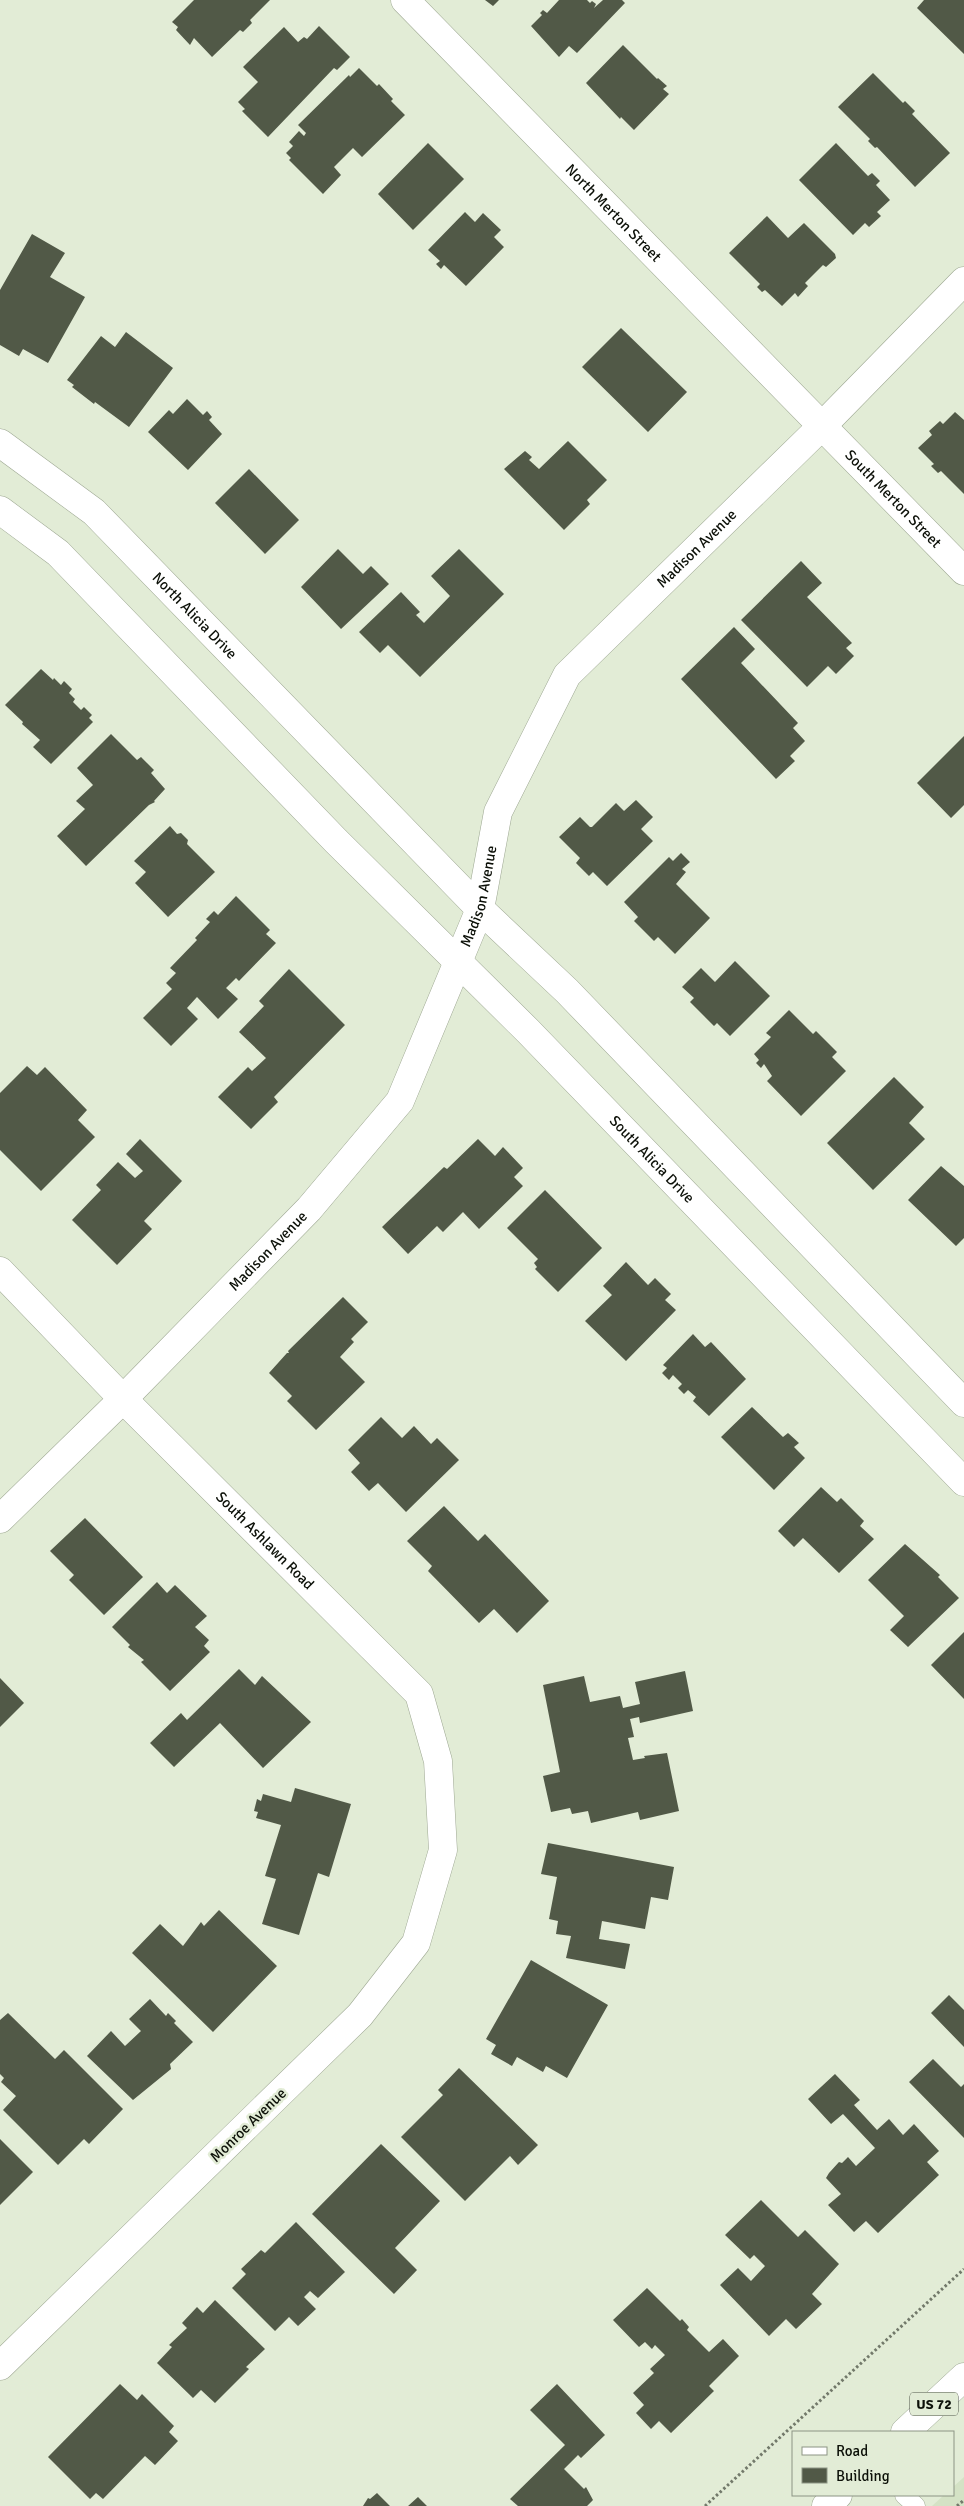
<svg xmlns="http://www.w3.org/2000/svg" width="964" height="2506" font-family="Signika,sans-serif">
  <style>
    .built { fill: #d4e2c5 }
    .building { fill: #515947 }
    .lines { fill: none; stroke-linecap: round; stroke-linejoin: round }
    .lane-casing { stroke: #9ea893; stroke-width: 19 }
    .street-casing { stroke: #9ea893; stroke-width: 29 }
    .secondary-casing { stroke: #9ea893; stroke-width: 29 }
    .primary-casing { stroke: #9ea893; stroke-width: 29 }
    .path { stroke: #72796a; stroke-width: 3; stroke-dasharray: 2.5 2.5; stroke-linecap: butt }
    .lane { stroke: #fff; stroke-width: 18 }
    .street { stroke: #fff; stroke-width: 28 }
    .secondary { stroke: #fff; stroke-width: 28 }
    .primary { stroke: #fff; stroke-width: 28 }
    .labels { text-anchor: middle; stroke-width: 5; stroke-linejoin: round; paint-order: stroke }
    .shield { fill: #e2ecd6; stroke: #4c5246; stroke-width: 1 }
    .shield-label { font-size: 14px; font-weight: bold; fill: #0c1008 }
    .street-label { font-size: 15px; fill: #0c1008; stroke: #e2ecd6 }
  </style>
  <rect width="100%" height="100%" fill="#e2ecd6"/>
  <path class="built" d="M 964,2477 L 964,2506 L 932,2506 L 944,2495 L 953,2495 L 953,2487 Z"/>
  <path class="building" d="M 194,0 L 270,0 L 250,20 L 252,23 L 243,32 L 240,30 L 212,57 L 194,38 L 190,45 L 176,30 L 178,27 L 172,22 Z
    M 485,0 L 499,0 L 493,6 Z
    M 559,0 L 587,0 L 590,3 L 592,1 L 596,4 L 594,8 L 603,0 L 622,0 L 625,3 L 577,53 L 569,46 L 559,57 L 531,26 L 542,15 L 540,13 L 543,10 L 547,13 Z
    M 924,0 L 964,0 L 964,54 L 917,8 Z
    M 319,26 L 350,57 L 337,70 L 334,68 L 268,137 L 242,111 L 245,109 L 238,102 L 258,82 L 243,67 L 284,27 L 298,42 L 304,37 L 307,39 Z
    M 623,45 L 657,79 L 658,78 L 667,86 L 663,89 L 669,94 L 634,130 L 621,117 L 620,119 L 586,83 Z
    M 359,68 L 377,86 L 379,84 L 393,99 L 391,101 L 405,115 L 362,157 L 353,148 L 334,167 L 341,175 L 323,194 L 289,160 L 291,158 L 286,153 L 293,146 L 289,142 L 299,131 L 304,136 L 306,133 L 298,125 L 349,75 L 350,77 Z
    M 873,73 L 903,103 L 905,101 L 915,111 L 912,114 L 950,153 L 915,187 L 877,147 L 875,148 L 868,141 L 870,139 L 838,107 Z
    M 428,143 L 464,179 L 413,230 L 378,194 Z
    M 836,143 L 868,176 L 872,173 L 880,181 L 876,185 L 890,200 L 877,212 L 881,216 L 869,227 L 865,223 L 853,235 L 799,180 Z
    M 465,212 L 475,222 L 483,213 L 501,230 L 494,237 L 504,247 L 466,286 L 444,265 L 441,269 L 436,264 L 440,261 L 428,250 Z
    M 767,216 L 788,238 L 804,223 L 835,254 L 836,258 L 826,267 L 823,265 L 805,283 L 808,286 L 798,297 L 795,293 L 782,306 L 765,290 L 762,292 L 757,287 L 760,284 L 729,253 Z
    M 32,234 L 65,253 L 50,277 L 85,297 L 48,363 L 23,349 L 19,356 L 0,345 L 0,290 Z
    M 621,328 L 687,392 L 648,432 L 582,367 Z
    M 126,332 L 173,368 L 129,427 L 95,402 L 94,404 L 72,387 L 74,385 L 67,380 L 101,336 L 115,347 Z
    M 187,399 L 203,415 L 207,411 L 212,417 L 209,420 L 222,434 L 188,470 L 148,432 L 169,410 L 173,414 Z
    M 955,412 L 964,420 L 964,494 L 941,471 L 938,473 L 931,466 L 934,464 L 918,448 L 932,435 L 929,431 L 940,421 L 943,424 Z
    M 568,441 L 607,480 L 587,500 L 590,504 L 564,530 L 504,469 L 525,451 L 532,457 L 529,460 L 539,469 Z
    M 249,469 L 299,520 L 265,554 L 215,503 Z
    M 338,549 L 363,574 L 371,566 L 389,584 L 341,629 L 301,587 Z
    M 459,549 L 504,594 L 420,677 L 388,645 L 380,653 L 359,632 L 401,592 L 420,612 L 416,615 L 424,623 L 450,596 L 431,576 Z
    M 801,561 L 822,583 L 807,597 L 852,643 L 846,648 L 854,656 L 836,674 L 828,666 L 807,687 L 741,620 Z
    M 734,627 L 755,649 L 741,663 L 798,723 L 793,728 L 805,741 L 790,756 L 795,761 L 776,779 L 681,679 Z
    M 41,669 L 53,680 L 54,678 L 61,685 L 64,681 L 72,689 L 69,693 L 75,699 L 73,702 L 81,710 L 84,707 L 92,715 L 89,718 L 93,722 L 51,764 L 33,747 L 40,740 L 22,724 L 23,722 L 5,705 Z
    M 111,734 L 137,760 L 141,757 L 154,770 L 151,773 L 165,789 L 154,801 L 155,802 L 149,805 L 86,866 L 57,836 L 85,809 L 76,801 L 93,785 L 77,768 Z
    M 964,736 L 964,805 L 951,818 L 917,783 Z
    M 636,800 L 653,817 L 641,829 L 653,841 L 607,886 L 593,872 L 589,876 L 576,863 L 580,858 L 559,837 L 580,817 L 590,827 L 592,827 L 616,803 L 624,811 Z
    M 170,826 L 177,834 L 181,833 L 188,840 L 187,844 L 215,872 L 168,917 L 135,883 L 146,872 L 134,861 Z
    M 681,853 L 690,862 L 682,869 L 686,872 L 676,884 L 710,918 L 675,954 L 658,937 L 654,941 L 634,921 L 638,917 L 624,902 L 669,857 L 673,861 Z
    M 236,896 L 270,930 L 266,934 L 276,943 L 239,981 L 236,978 L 226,988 L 238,999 L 218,1019 L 197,997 L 187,1008 L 198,1019 L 171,1046 L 143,1018 L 172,989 L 166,983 L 176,973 L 170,968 L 197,940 L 195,938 L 210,922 L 206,919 L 214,911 L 218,915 Z
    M 735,961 L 770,996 L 730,1036 L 717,1023 L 714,1026 L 690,1002 L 694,998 L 682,987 L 701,968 L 715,982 Z
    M 289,969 L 345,1025 L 274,1097 L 278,1102 L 251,1129 L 218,1097 L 248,1067 L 252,1071 L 266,1058 L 239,1032 L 264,1006 L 259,1001 Z
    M 789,1010 L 813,1034 L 816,1031 L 837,1052 L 832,1057 L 846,1071 L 801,1116 L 767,1081 L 772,1076 L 764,1064 L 761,1068 L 756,1063 L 759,1060 L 754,1054 L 771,1037 L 766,1033 Z
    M 27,1066 L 37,1075 L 45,1067 L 87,1110 L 78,1120 L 95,1137 L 41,1191 L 0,1150 L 0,1093 Z
    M 894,1077 L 924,1107 L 909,1123 L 925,1139 L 873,1190 L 827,1143 Z
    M 140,1139 L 182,1181 L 144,1221 L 152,1229 L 117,1265 L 72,1220 L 101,1190 L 96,1185 L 118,1162 L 135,1178 L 143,1171 L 126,1154 Z
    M 478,1139 L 495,1156 L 503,1147 L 523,1168 L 514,1177 L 523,1186 L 479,1229 L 463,1212 L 443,1232 L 437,1226 L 408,1254 L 382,1227 L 444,1167 L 447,1169 Z
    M 941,1166 L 964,1186 L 964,1238 L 956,1246 L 908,1200 Z
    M 545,1190 L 602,1248 L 558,1292 L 535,1269 L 537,1267 L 534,1263 L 538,1259 L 507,1228 Z
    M 626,1262 L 648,1285 L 655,1278 L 671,1294 L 665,1300 L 676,1310 L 626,1361 L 585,1321 L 612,1295 L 603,1286 Z
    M 343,1297 L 368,1322 L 351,1339 L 354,1342 L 340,1357 L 365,1382 L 316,1430 L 287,1401 L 292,1396 L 269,1373 L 287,1353 L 289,1353 L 288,1351 Z
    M 693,1334 L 705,1347 L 711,1342 L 746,1379 L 709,1416 L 693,1401 L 696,1397 L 688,1390 L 684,1394 L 678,1388 L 682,1384 L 673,1375 L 669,1380 L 662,1373 L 667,1368 L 663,1365 Z
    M 752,1407 L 783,1437 L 788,1433 L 799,1443 L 794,1447 L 805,1458 L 774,1490 L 721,1437 Z
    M 381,1417 L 402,1438 L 414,1426 L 431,1444 L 437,1438 L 459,1460 L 406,1512 L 378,1483 L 369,1491 L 351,1472 L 360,1463 L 348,1450 Z
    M 821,1487 L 837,1502 L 841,1498 L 864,1521 L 860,1526 L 874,1539 L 839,1573 L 803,1538 L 794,1547 L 778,1531 Z
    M 444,1506 L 478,1541 L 485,1534 L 549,1601 L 517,1633 L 494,1609 L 479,1623 L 428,1571 L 432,1566 L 407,1541 Z
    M 85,1518 L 143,1577 L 104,1615 L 69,1580 L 74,1575 L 50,1551 Z
    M 905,1544 L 940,1575 L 938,1577 L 959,1598 L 908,1647 L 890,1630 L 904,1616 L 868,1580 Z
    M 157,1582 L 167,1593 L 175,1585 L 207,1616 L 195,1627 L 209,1640 L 204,1646 L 210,1652 L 170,1691 L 141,1662 L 144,1660 L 128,1647 L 130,1645 L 112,1627 Z
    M 964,1632 L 964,1699 L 931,1665 Z
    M 239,1669 L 255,1685 L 262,1676 L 311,1722 L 263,1768 L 220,1723 L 174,1767 L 150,1743 L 181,1713 L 187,1720 Z
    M 685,1671 L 693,1711 L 640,1723 L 639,1717 L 630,1719 L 634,1737 L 628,1738 L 633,1760 L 645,1758 L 644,1756 L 667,1753 L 679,1811 L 640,1820 L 638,1812 L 591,1823 L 588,1811 L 572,1814 L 570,1808 L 551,1812 L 543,1776 L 560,1772 L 543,1685 L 584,1676 L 590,1702 L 620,1696 L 623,1708 L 640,1704 L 635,1682 Z
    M 0,1678 L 24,1703 L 0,1727 Z
    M 295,1788 L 351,1804 L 329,1877 L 318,1873 L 299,1935 L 262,1924 L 276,1879 L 265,1876 L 281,1825 L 256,1818 L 258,1812 L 254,1811 L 257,1799 L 261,1801 L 263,1794 L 291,1802 Z
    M 548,1843 L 674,1867 L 668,1900 L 651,1897 L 645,1929 L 602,1921 L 599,1939 L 630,1944 L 625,1969 L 566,1958 L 571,1936 L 556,1934 L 558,1921 L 549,1919 L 557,1877 L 541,1874 Z
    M 219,1910 L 277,1966 L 213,2032 L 132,1953 L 160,1924 L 183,1946 L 201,1922 L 204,1926 Z
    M 531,1960 L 608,2005 L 567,2078 L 546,2066 L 543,2072 L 517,2057 L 512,2066 L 491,2054 L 496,2045 L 486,2039 Z
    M 949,1995 L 964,2010 L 964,2047 L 931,2013 Z
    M 150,1999 L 166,2016 L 168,2013 L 176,2021 L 174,2023 L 193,2042 L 170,2064 L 171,2069 L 133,2100 L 87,2056 L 111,2031 L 125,2046 L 141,2031 L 129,2019 Z
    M 8,2013 L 55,2059 L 64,2050 L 123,2109 L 89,2144 L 84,2139 L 58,2165 L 3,2110 L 16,2096 L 1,2082 L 4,2078 L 0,2074 L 0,2020 Z
    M 933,2059 L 961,2087 L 964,2084 L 964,2138 L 909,2082 Z
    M 459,2068 L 538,2145 L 518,2165 L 510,2156 L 465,2201 L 401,2137 L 443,2095 L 438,2090 Z
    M 835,2074 L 860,2100 L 854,2105 L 877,2130 L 889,2119 L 903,2135 L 914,2124 L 939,2151 L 927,2162 L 939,2175 L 878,2233 L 866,2221 L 854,2232 L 828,2205 L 841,2194 L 826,2178 L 829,2173 L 839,2162 L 842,2163 L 848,2157 L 856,2166 L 875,2148 L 843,2114 L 831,2124 L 808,2099 Z
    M 0,2139 L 33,2172 L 0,2205 Z
    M 381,2144 L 440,2201 L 395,2248 L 417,2270 L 394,2294 L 312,2214 Z
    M 761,2200 L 798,2237 L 805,2230 L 839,2264 L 812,2294 L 822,2304 L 796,2329 L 786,2319 L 769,2336 L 720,2285 L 738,2268 L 751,2281 L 765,2266 L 754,2255 L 750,2259 L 725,2235 Z
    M 296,2222 L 345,2272 L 318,2298 L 310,2291 L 304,2297 L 316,2309 L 298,2326 L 289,2317 L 275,2331 L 232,2288 L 246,2274 L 241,2269 L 261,2250 L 265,2253 Z
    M 647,2288 L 680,2321 L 682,2319 L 689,2327 L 687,2330 L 709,2352 L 723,2339 L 739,2356 L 709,2386 L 714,2391 L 671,2433 L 659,2421 L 651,2429 L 636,2413 L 644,2405 L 633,2393 L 654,2373 L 650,2369 L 665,2355 L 655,2345 L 652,2349 L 645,2342 L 639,2347 L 613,2320 Z
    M 215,2300 L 265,2349 L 246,2367 L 249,2369 L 215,2403 L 201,2390 L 193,2398 L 157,2363 L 172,2347 L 169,2345 L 187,2328 L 182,2323 L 197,2307 L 203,2313 Z
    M 120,2384 L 137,2400 L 142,2394 L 174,2426 L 169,2432 L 178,2441 L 155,2465 L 145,2456 L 103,2499 L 96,2493 L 90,2499 L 48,2457 Z
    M 557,2384 L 605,2435 L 581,2458 L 578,2455 L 564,2469 L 584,2489 L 586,2487 L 593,2500 L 587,2506 L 518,2506 L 510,2499 L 565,2445 L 530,2410 Z
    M 377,2493 L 390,2506 L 363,2506 L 368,2498 L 370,2499 Z
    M 418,2497 L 427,2506 L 408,2506 Z"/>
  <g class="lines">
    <g class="lane-casing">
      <path id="lane" d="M 904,2495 L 916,2506"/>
    </g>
    <g class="street-casing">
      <g id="street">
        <path id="s1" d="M 405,0 L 964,571"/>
        <path id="s2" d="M 0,1271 L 123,1399 L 419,1694 L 438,1761 L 443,1850 L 416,1943 L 360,2015 L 0,2366"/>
        <path id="s3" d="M 0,1519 L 123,1399 L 309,1209 L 400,1101 L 480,909 L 498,812 L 567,675 L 823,425 L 964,281"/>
      </g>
    </g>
    <g class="secondary-casing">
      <g id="secondary">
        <path id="s4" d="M 0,443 L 94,512 L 480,909 L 567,991 L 964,1403"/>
        <path id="s5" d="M 0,510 L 58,553 L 336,841 L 528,1031 L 964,1482"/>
      </g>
    </g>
    <g class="primary-casing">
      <path id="primary" d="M 905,2432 L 964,2377
        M 826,2506 L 838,2495"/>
    </g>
    <path class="path" d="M 705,2506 L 964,2269
      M 957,2506 L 964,2500"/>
    <use href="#lane" class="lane"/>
    <use href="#street" class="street"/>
    <use href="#secondary" class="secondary"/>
    <use href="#primary" class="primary"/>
  </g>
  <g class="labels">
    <rect class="shield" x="910" y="2392.5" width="48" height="23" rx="4"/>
    <g class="shield-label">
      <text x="934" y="2409">US 72</text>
    </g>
    <g class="street-label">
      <text dy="5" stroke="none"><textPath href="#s1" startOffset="298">North Merton Street</textPath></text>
      <text dy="5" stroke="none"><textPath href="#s1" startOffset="698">South Merton Street</textPath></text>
      <text dy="5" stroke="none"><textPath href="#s3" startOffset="1220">Madison Avenue</textPath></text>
      <text dy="5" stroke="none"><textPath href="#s4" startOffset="261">North Alicia Drive</textPath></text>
      <text dy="5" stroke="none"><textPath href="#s3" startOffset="799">Madison Avenue</textPath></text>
      <text dy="5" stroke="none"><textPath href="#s5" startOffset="921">South Alicia Drive</textPath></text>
      <text dy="5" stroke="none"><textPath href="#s3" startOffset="379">Madison Avenue</textPath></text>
      <text dy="5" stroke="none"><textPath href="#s2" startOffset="378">South Ashlawn Road</textPath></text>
      <text transform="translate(248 2125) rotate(-44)" y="5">Monroe Avenue</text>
    </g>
  </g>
  <rect x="792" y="2431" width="162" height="65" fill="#e2ecd6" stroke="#8c9484"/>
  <rect x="802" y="2447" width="25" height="8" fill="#ffffff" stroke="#8c9484"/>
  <text x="836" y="2456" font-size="15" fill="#0c1008">Road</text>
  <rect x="802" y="2468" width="25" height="15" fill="#515947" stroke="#8c9484"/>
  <text x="836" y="2481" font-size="15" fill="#0c1008">Building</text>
</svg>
